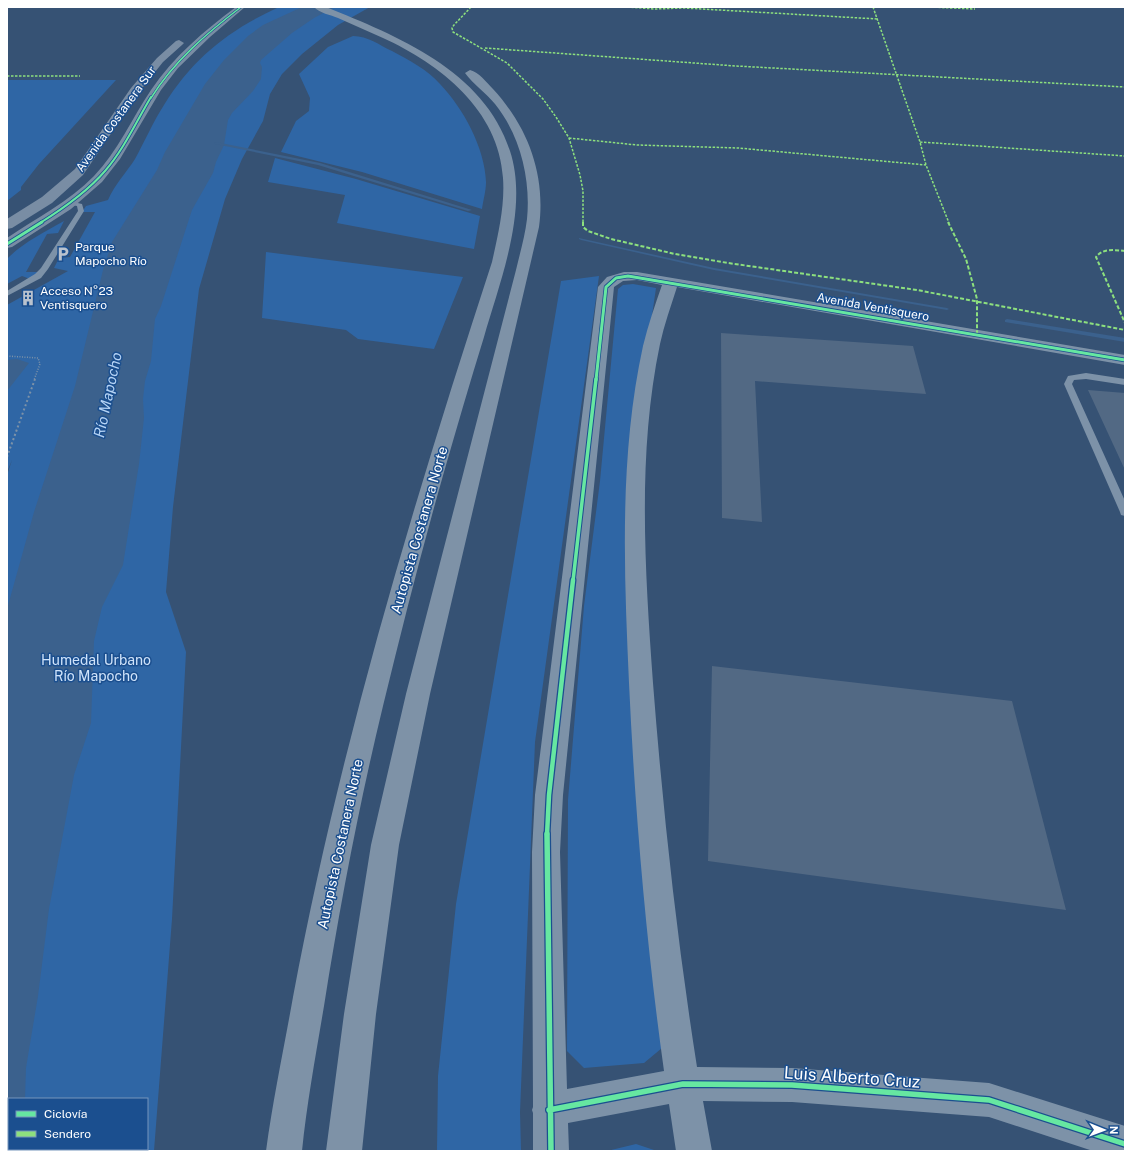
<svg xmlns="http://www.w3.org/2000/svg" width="1132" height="1158" font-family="'Public Sans',sans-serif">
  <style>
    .green { fill: #2f66a5; fill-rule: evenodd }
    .water { fill: #3b618d }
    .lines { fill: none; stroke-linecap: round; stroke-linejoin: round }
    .stream { fill: #3b618d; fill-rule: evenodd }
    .building { fill: #526984 }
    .path-far1 { stroke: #7d92a8; stroke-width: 1.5; stroke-dasharray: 1 1.5; stroke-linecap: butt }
    .path { stroke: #7d92a8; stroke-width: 2; stroke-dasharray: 2 2.5; stroke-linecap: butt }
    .lane { fill: #7d92a8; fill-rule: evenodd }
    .street { fill: #7d92a8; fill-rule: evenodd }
    .secondary { fill: #798da4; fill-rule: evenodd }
    .highway { fill: #7e92a7; fill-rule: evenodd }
    .quiet-far1 { stroke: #8de07e; stroke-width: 1.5; stroke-dasharray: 2.5 1.5; stroke-linecap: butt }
    .quiet { stroke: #8de07e; stroke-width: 2; stroke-dasharray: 4 2; stroke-linecap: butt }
    .cycleway-far5-casing { stroke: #1b4f8f; stroke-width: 2.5 }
    .cycleway-far4-casing { stroke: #1b4f8f; stroke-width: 3.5 }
    .cycleway-far3-casing { stroke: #1b4f8f; stroke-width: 4.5 }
    .cycleway-far2-casing { stroke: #1b4f8f; stroke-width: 5.5 }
    .cycleway-far1-casing { stroke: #1b4f8f; stroke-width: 7 }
    .cycleway-casing { stroke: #1b4f8f; stroke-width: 8 }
    .cycleway-far5 { stroke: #66e7a1; stroke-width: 1.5 }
    .cycleway-far4 { stroke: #66e7a1; stroke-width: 2 }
    .cycleway-far3 { stroke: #66e7a1; stroke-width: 3 }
    .cycleway-far2 { stroke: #66e7a1; stroke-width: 3.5 }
    .cycleway-far1 { stroke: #66e7a1; stroke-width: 4.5 }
    .cycleway { stroke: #66e7a1; stroke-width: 5.5 }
    .labels { text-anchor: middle; stroke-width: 3; stroke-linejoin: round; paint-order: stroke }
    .far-street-label { font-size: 12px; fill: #fff; stroke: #1b4f8f }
    .far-poi-label { font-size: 12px; fill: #fff; stroke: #1b4f8f; text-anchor: start }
    .street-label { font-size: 14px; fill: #fff; stroke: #1b4f8f }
    .park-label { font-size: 14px; fill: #cfe3fa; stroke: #1b4f8f }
    .water-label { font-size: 15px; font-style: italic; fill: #b5d3f5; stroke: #1b4f8f }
    .near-street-label { font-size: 17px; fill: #fff; stroke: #1b4f8f }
  </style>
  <rect width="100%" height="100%" fill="#365274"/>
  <path class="green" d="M 279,7 L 370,7 L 338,25 L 302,54 L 282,74 L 270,94 L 263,121 L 242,159 L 225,199 L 199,289 L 173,507 L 166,592 L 186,652 L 172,919 L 154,1151 L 7,1151 L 7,475 L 12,460 L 7,472 L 7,305 L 68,271 L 54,268 L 59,258 L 70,257 L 95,212 L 82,212 L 86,206 L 108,200 C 115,184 126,173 135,159 C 145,141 153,122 164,105 C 193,58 229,30 279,7 ZM 9,1099 L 147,1099 L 147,1149 L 9,1149 Z
    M 353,36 C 368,36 379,45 392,51 C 409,60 428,70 440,84 C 463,108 485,148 486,182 C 486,191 483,201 482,209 L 362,172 L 281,152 L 296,121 L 309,111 L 310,98 L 299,74 L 328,47 Z
    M 7,80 L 116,80 L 39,164 L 21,187 L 21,190 L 7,201 Z
    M 275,158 L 356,179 L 480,216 L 474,249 L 337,223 L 345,195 L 268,182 Z
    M 64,221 L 58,233 L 47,234 L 26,272 L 38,272 L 30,279 L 22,276 L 7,284 L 7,259 C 22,243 45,232 64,221 Z
    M 266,252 L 463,277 L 434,349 L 358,339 L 346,330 L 262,318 Z
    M 599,276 L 535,742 L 520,1112 L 521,1151 L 437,1151 L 438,1076 L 456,904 L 561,281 Z
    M 633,284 L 656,288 L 632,454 L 662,1048 L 644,1063 L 584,1068 L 567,1051 L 568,800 L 584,606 L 600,481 L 618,289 L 623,285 Z
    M 636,1144 L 657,1151 L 607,1151 Z"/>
  <path class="water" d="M 302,7 L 335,7 L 314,18 L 292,33 L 261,60 L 260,63 L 262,67 L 261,79 L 253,91 L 232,113 L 228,120 L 224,145 L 216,162 L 213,173 L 192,210 L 161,306 L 155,319 L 151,361 L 145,381 L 143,399 L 144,418 L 139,464 L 123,565 L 102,607 L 94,641 L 91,723 L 74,775 L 49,909 L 38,996 L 26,1068 L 25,1099 L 9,1099 L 9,1149 L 24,1149 L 24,1151 L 7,1151 L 7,609 L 34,512 L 75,386 L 103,270 L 112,242 L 157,170 L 165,152 L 205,84 L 224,60 L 248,36 L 263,25 Z
    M 17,359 L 29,363 L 7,391 L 7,360 Z"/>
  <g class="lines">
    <path class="stream" d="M 216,142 L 320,163 L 472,210 L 468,211 L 318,165 L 215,144 L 214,143 Z
      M 579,238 L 714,268 L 947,308 L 949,309 L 947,310 L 714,270 L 581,240 L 579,239 Z
      M 1007,319 L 1125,338 L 1125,342 L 1005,322 L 1005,320 Z"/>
  </g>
  <path class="building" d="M 721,333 L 913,346 L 926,394 L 755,381 L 762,522 L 722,518 Z
    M 1088,390 L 1125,393 L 1125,470 Z
    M 712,666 L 1012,701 L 1066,910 L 708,861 Z"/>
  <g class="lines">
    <path class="path-far1" d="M 7,356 L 38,358 L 40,364 L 34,380"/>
    <path class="path" d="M 7,457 L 35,379"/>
    <path class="lane" d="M 69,201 L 82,204 L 84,211 L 48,269 L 41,278 L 7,296 L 7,291 L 35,274 L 41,268 L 78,211 L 77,206 L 67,204 L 67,202 Z
      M 1086,373 L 1125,379 L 1125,385 L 1086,379 L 1074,380 L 1072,384 L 1125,501 L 1125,516 L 1121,515 L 1120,512 L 1064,384 L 1068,376 Z"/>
    <path class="street" d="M 624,272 L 637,272 L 1125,355 L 1125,365 L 677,287 C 671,306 664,325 660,344 C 637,454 645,571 653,683 C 663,812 677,940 697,1067 L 792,1068 L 989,1083 L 1125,1126 L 1125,1151 L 1093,1151 L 989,1117 L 792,1102 L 703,1101 L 712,1151 L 676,1151 L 669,1104 L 568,1123 L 569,1151 L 533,1151 L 533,1113 L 532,1110 L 533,1107 L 532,852 L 535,795 L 598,287 L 607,277 ZM 637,280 L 662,285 C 655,305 648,325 643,346 C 619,456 624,571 629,683 C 635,812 646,942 664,1071 L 567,1089 L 560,852 L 563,795 L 614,287 L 623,281 Z"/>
    <path class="secondary" d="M 236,7 L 245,7 L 210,37 L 178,68 L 161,90 L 120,159 L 102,182 L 71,209 L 12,247 L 7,248 L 7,238 C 36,218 69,202 94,176 C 118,151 132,118 151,90 C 173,57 204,31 236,7 Z
      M 179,40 L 184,43 L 182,45 L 163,62 L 139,92 L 83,175 L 52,203 L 12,228 L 7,229 L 7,219 L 42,197 L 75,169 L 131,88 L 157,58 L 176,41 Z"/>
    <path class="highway" d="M 314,7 L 326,7 C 397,36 484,70 510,151 C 529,209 500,281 484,337 C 470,382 457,427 444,472 C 422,549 402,628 383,706 C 359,805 340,905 324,1006 C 316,1054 307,1102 302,1151 L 266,1151 C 273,1099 284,1048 293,997 C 340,746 413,504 492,262 C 498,235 505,206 503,178 C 499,110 440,64 383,38 C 368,31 353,25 338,18 C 331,15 319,13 314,7 Z
      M 470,70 C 479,72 487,83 493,89 C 528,127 546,175 539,227 L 430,694 L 399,845 L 376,1014 L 362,1151 L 326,1151 L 344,1014 L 371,845 L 406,694 L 516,270 C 520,253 525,236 527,219 C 531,179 520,135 495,104 C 486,93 473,84 465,73 Z"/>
    <path class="quiet-far1" d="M 471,7 L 454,25 L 452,28 L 453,32 L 507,63 L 543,99 L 556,117 L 569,138 L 580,175 L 583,191 L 583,223
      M 627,7 L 655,9 L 684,8 L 878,19
      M 873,7 L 920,142 L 926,165 L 949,223
      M 930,7 L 975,9
      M 485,48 L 736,66 L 1125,87
      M 7,76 L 80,76
      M 569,138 L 637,145 L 738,148 L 926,165
      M 920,142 L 1125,156"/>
    <path class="quiet" d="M 583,222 L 583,227 L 588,231 L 611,239 L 675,254 L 728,263 L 917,290 L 1125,330
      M 948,222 L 966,259 L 977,299 L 977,335
      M 1125,251 C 1115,250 1103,248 1096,257 L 1125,323"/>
    <g class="cycleway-far5-casing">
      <path id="cycleway-far5" d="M 151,98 C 174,61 207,33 241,7"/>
    </g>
    <g class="cycleway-far4-casing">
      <path id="cycleway-far4" d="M 40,223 C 64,208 87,192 105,171 C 124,149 136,122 151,97"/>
    </g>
    <g class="cycleway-far3-casing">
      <path id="cycleway-far3" d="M 7,244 L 42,222
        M 596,380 L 606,287 L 616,278 L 628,276 L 1125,360"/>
    </g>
    <g class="cycleway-far2-casing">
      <path id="cycleway-far2" d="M 573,581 L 596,379"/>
    </g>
    <g class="cycleway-far1-casing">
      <path id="cycleway-far1" d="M 547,835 L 549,795 L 573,580"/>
    </g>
    <g class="cycleway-casing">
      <path id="cycleway" d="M 547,834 L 551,1151
        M 549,1110 L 683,1084 L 792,1085 L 989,1100 L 1125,1144"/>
    </g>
    <use href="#cycleway-far5" class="cycleway-far5"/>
    <use href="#cycleway-far4" class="cycleway-far4"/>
    <use href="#cycleway-far3" class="cycleway-far3"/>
    <use href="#cycleway-far2" class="cycleway-far2"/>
    <use href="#cycleway-far1" class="cycleway-far1"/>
    <use href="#cycleway" class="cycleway"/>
  </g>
  <defs>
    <g id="parking-bare" transform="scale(1.2)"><path d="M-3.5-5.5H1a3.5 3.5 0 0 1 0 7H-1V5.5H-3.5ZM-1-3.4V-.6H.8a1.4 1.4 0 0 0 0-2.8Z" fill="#b9c2ce" stroke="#1b4f8f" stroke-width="2.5" paint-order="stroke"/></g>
    <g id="building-bare" transform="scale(1.2)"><path d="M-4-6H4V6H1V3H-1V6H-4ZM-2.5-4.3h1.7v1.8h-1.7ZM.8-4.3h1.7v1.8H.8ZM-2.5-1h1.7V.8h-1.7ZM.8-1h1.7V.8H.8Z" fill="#b9c2ce" stroke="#1b4f8f" stroke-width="2.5" paint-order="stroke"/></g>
  </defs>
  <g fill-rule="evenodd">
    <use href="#parking-bare" x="63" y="254"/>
    <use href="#building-bare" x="28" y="298"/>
  </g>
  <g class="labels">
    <g class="far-street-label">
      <text transform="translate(116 119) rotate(-54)" y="4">Avenida Costanera Sur</text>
      <text transform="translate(873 307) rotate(10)" y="4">Avenida Ventisquero</text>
    </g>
    <g class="far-poi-label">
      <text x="75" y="251">Parque<tspan x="75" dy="14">Mapocho Río</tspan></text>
      <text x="40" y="295">Acceso N°23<tspan x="40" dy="14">Ventisquero</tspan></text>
    </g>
    <g class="street-label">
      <text transform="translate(419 530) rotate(-74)" y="5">Autopista Costanera Norte</text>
      <text transform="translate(340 844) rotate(-78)" y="5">Autopista Costanera Norte</text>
    </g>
    <g class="park-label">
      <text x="96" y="665">Humedal Urbano<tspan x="96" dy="16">Río Mapocho</tspan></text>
    </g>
    <g class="water-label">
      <text transform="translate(108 395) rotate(-78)" y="5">Río Mapocho</text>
    </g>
    <g class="near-street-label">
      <text transform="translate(852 1077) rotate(4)" y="6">Luis Alberto Cruz</text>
    </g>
  </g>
  <rect width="1132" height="1158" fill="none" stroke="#ffffff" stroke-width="16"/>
  <rect x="8" y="1098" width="140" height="52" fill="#1b4f8f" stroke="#7695bc"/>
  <rect x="16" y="1111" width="20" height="6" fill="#66e7a1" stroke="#7695bc"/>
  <text x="44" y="1118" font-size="12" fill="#ffffff">Ciclovía</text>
  <rect x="16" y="1131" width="20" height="6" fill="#8de07e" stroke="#7695bc"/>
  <text x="44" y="1138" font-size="12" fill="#ffffff">Sendero</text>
  <g transform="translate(1104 1130) rotate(91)" stroke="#1b4f8f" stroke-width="3" paint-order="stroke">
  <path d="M0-3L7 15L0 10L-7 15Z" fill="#ffffff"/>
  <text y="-6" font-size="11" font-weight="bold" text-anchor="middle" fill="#ffffff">N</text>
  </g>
</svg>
